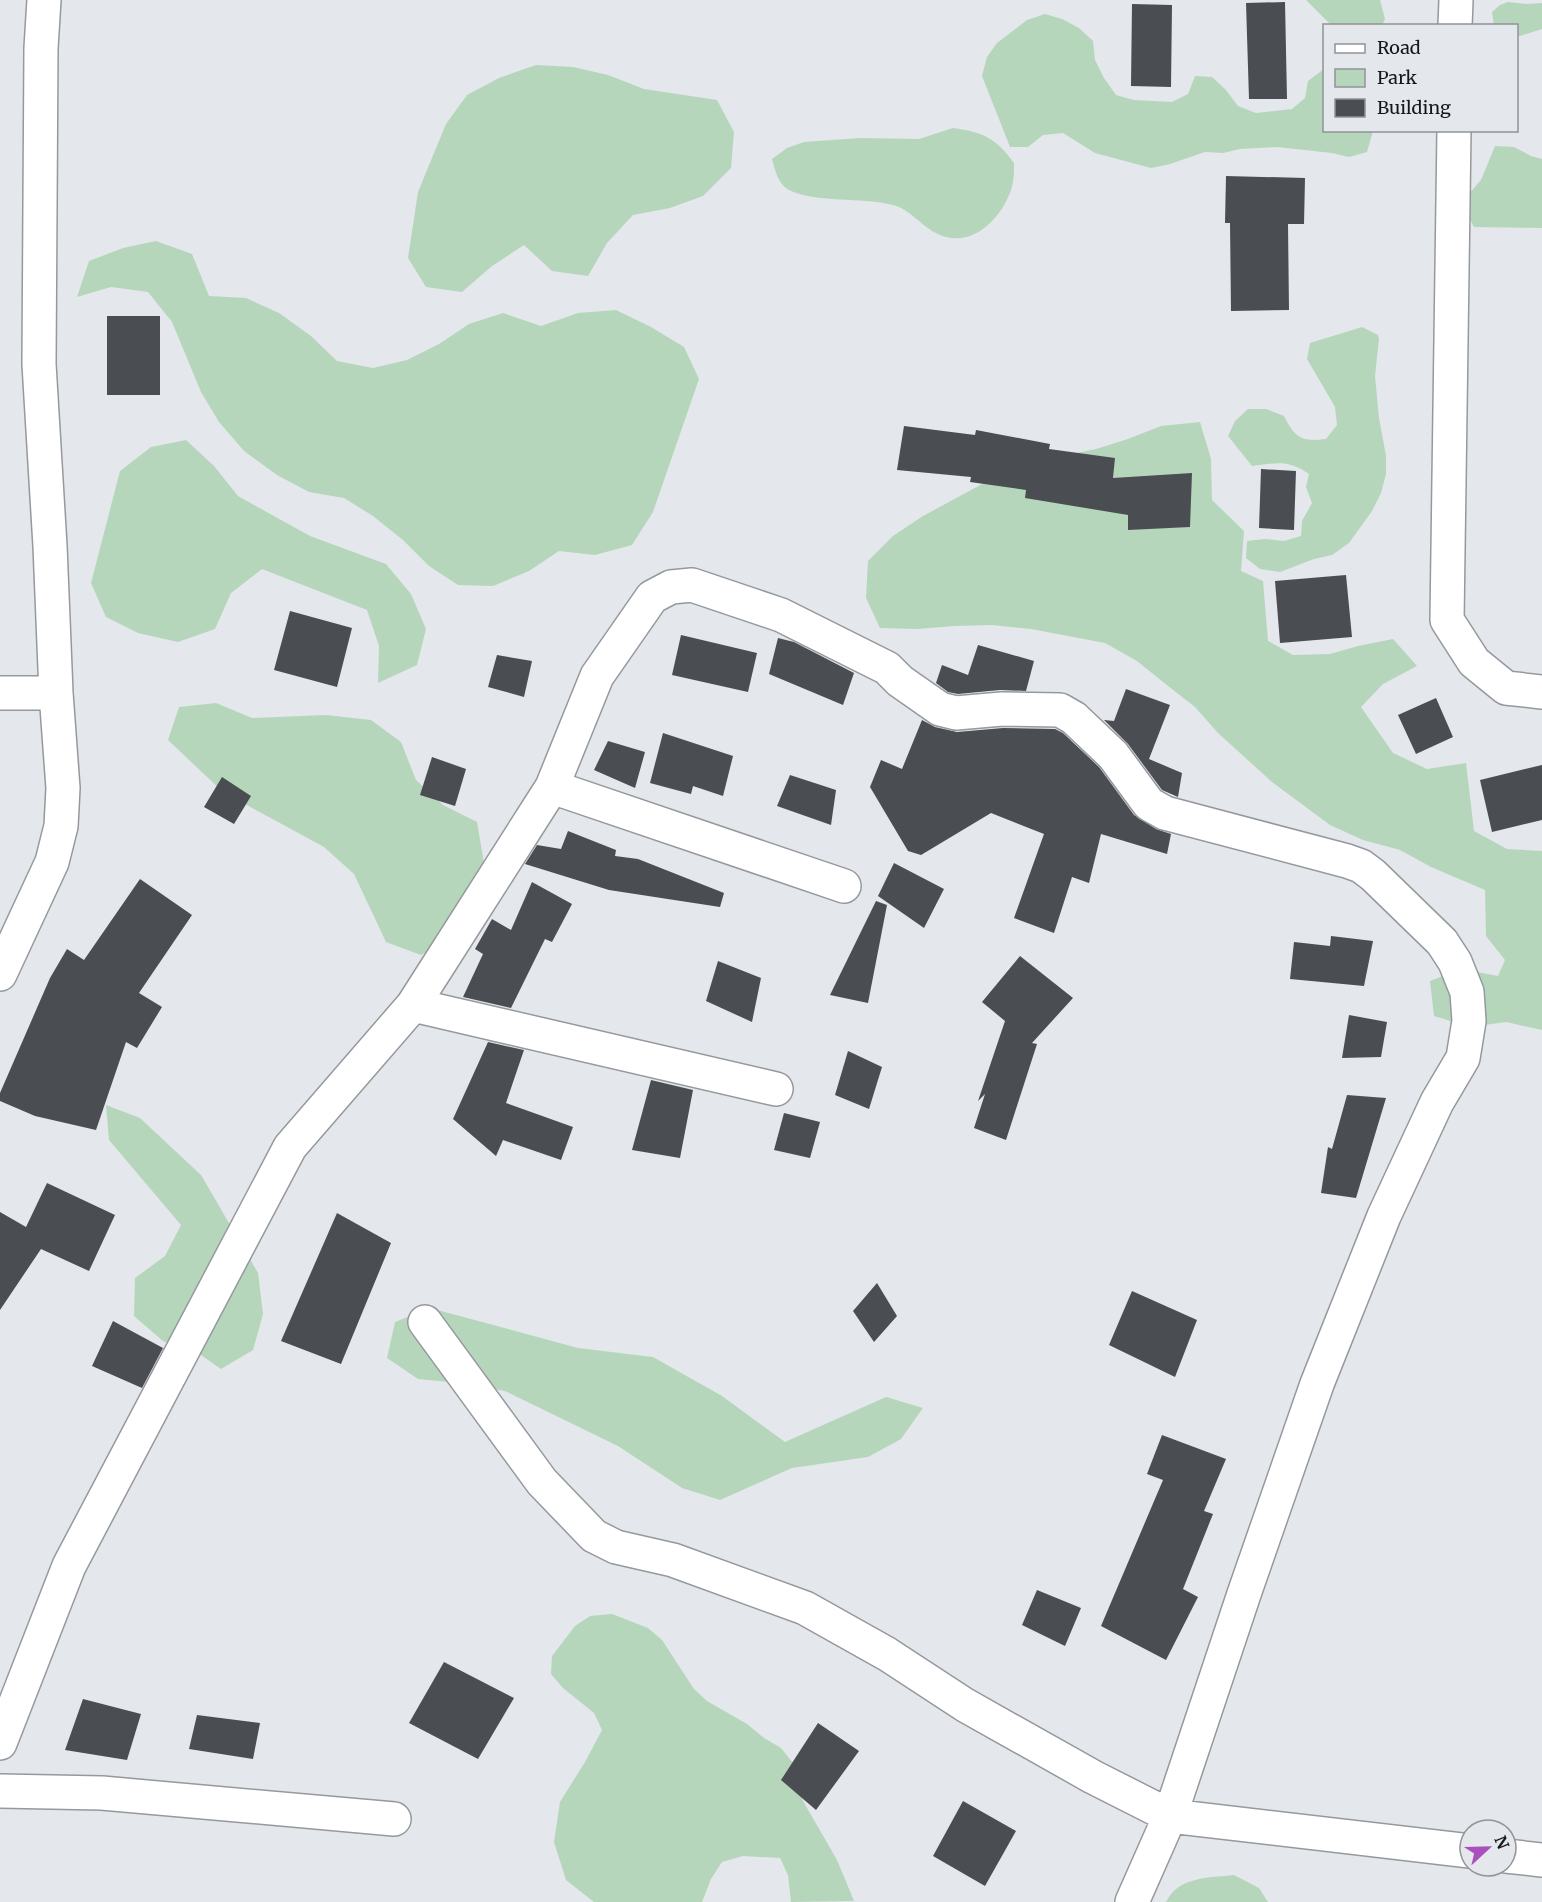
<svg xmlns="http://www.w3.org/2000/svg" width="1542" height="1902" font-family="Merriweather,serif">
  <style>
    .green { fill: #b6d6bc }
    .building { fill: #4a4d51 }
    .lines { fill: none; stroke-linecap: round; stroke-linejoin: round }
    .street-casing { stroke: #95999d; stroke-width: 36 }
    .street { stroke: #fff; stroke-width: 33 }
  </style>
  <rect width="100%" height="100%" fill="#e4e7ec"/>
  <path class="green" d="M 1306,0 L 1380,0 L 1385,19 L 1382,25 L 1331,25 Z
    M 1508,2 L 1527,4 L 1542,3 L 1542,29 L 1517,37 L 1516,26 L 1494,25 L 1492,12 L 1500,5 Z
    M 1045,14 L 1062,19 L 1079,28 L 1093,41 L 1095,60 L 1104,78 L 1116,95 L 1134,100 L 1172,102 L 1188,94 L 1195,76 L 1212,77 L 1226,90 L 1238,106 L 1256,113 L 1292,109 L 1305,98 L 1308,81 L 1324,69 L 1324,130 L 1373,131 L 1367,152 L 1349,157 L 1332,153 L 1277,147 L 1240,149 L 1223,153 L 1205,152 L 1170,164 L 1151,168 L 1095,153 L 1063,133 L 1043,135 L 1028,147 L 1010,147 L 982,76 L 987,57 L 997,43 L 1027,20 Z
    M 536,65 L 573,67 L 608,75 L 644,89 L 717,100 L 734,132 L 731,168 L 703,196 L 670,208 L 633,215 L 607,243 L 588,276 L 552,271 L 524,245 L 492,266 L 462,292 L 426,287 L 408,258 L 418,192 L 446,124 L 467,95 L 499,78 Z
    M 953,128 C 983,132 996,138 1014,163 C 1014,172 1014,182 1011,190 C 1001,219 971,250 938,234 C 922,227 910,209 893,205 C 862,197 815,203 789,190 C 778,184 775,170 772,159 L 787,148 L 804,142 L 860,138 L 919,139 Z
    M 1495,146 L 1514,147 L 1531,156 L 1542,159 L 1542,228 L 1474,227 L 1466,212 L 1469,194 L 1481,180 Z
    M 156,241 L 192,254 L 209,296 L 246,298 L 279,313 L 311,336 L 337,361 L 373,368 L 407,360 L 439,344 L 469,324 L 503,313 L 541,326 L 578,313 L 616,310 L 651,327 L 684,347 L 699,379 L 653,512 L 632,545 L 595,555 L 559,551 L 529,571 L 493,586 L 458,585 L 429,566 L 403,540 L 373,516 L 344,498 L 309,492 L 277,475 L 244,451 L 219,422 L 201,392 L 172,322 L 148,292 L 111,287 L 77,297 L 89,261 L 123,248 Z
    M 1362,327 L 1378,335 L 1379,339 L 1375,376 L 1379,418 L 1386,456 L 1386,474 L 1381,493 L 1372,511 L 1349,543 L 1332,555 L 1314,559 L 1280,572 L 1260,569 L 1246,558 L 1247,541 L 1265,539 L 1284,541 L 1301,536 L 1302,521 L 1312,503 L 1306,487 L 1309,474 C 1288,459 1276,463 1252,466 L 1228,436 L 1235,421 L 1248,409 L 1266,409 L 1284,416 C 1295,438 1302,442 1326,439 L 1337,425 L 1335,407 L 1307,359 L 1310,343 Z
    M 1200,422 L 1211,459 L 1212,500 L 1244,531 L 1241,571 L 1263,581 L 1268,641 L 1293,655 L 1330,654 L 1358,646 L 1393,639 L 1417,666 L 1383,684 L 1361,707 L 1393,753 L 1427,769 L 1466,763 L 1474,831 L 1507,849 L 1542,851 L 1542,1030 L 1506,1022 L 1470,1027 L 1434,1016 L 1430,981 L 1461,969 L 1498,976 L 1505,960 L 1486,936 L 1485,890 L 1431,867 L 1400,850 L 1363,840 L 1330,825 L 1272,782 L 1218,733 L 1195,707 L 1168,686 L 1137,661 L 1105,643 L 1031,629 L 992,625 L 954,626 L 917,629 L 880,628 L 866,598 L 868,561 L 893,536 L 923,516 L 986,482 L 1057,457 L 1096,449 L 1128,439 L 1161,426 Z
    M 186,440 L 214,466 L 238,496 L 310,536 L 386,564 L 411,594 L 426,629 L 417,665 L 378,683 L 379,646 L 367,610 L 262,569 L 231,593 L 215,629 L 178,642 L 138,633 L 106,617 L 91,583 L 120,471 L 151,447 Z
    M 216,703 L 252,718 L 326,715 L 371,720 L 401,742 L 416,780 L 443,805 L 477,822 L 485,869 L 452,936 L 421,955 L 386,942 L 354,874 L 324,847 L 223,792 L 168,740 L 179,707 Z
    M 106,1105 L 140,1118 L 201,1175 L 258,1273 L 263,1314 L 253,1350 L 221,1369 L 198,1353 L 163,1341 L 134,1316 L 135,1278 L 165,1256 L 181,1225 L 109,1140 Z
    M 430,1308 L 578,1348 L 653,1357 L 722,1396 L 785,1442 L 886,1397 L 923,1408 L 901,1439 L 868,1457 L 792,1468 L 720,1500 L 682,1488 L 618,1446 L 505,1391 L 460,1383 L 418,1379 L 387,1358 L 395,1322 Z
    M 612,1614 L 648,1628 L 662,1640 L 694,1689 L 707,1701 L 747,1724 L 764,1738 L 781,1748 L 793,1763 L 803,1801 L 837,1860 L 854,1901 L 791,1902 L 788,1875 L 780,1858 L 743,1856 L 722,1862 L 711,1879 L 702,1902 L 594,1902 L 566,1880 L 554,1842 L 560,1802 L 585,1762 L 602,1730 L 594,1713 L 563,1688 L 551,1674 L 552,1656 L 575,1626 L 590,1616 Z
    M 1234,1875 L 1259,1888 L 1268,1902 L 1166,1902 C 1179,1876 1209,1878 1234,1875 Z"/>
  <path class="building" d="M 1285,2 L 1287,99 L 1249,99 L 1246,3 Z
    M 1132,4 L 1172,5 L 1171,87 L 1131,86 Z
    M 1226,176 L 1305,178 L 1304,224 L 1288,224 L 1289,310 L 1231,311 L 1230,223 L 1225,223 Z
    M 107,316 L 160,316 L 160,395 L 107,395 Z
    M 904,426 L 975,435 L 976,430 L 1050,444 L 1049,449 L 1115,458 L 1113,478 L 1192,473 L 1190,527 L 1128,530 L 1128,515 L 1025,498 L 1026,490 L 970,482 L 971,477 L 897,470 Z
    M 1261,469 L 1296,471 L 1294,530 L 1259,528 Z
    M 1346,575 L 1352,637 L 1280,643 L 1275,581 Z
    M 290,611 L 352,628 L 337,687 L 274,670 Z
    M 681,635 L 757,653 L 748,692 L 672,675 Z
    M 778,638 L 794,642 L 854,673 L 843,705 L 769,674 Z
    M 978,645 L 1034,661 L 1026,691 L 1000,690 L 958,694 L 948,692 L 936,683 L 942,665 L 968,675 Z
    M 497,655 L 532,661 L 524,697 L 488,687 Z
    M 1126,689 L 1170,705 L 1149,759 L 1182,773 L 1178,797 L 1162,790 L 1128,744 L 1104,720 L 1114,721 Z
    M 1436,698 L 1453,737 L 1416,754 L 1398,715 Z
    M 922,720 L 935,727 L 957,732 L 1003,728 L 1055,729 L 1063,733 L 1099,767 L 1134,815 L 1156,829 L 1171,834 L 1167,854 L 1101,834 L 1089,883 L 1072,877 L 1054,933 L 1014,918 L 1044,834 L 991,813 L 921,855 L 908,851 L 870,787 L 881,760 L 902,769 Z
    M 663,733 L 733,756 L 723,796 L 693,786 L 691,794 L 650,783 Z
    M 608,741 L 645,752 L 635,788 L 594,770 Z
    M 432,757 L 466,769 L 455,806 L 420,795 Z
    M 1542,765 L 1542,820 L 1492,832 L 1480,780 Z
    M 790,775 L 836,790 L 831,825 L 777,806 Z
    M 222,777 L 251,796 L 234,824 L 204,807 Z
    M 568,831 L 616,850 L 615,856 L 638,859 L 724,893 L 720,907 L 609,890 L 525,864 L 537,845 L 561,849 Z
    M 894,863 L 944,889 L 924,928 L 878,896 Z
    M 140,879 L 192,915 L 139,993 L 162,1007 L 137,1048 L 126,1042 L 96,1130 L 35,1116 L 0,1101 L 0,1093 L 50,978 L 67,949 L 84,960 Z
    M 532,882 L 572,904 L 552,942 L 545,939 L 511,1008 L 463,997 L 483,954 L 475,949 L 492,919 L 511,930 Z
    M 876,901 L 887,905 L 868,1003 L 830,995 Z
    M 1331,936 L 1373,941 L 1364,986 L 1290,979 L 1294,942 L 1330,946 Z
    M 1020,956 L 1073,998 L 1032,1043 L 1037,1044 L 1006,1140 L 974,1128 L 985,1094 L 978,1101 L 1005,1021 L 982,1002 Z
    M 718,961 L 761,978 L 752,1022 L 706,1001 Z
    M 1349,1015 L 1387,1022 L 1381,1057 L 1342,1058 Z
    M 488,1042 L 524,1050 L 506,1103 L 573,1127 L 561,1160 L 503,1140 L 496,1156 L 453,1119 Z
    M 848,1051 L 882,1067 L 869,1109 L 835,1095 Z
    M 651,1080 L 693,1090 L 680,1158 L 632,1150 Z
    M 1347,1095 L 1386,1098 L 1356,1198 L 1321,1193 L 1328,1147 L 1332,1149 Z
    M 784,1113 L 820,1122 L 810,1158 L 774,1150 Z
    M 47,1183 L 115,1215 L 89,1271 L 41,1249 L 0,1310 L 0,1212 L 26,1227 Z
    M 337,1213 L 391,1243 L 341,1364 L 281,1341 Z
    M 877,1283 L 897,1316 L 874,1342 L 853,1311 Z
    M 1132,1291 L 1197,1320 L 1175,1377 L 1109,1345 Z
    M 113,1321 L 163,1348 L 142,1388 L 92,1366 Z
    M 1162,1435 L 1226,1459 L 1204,1511 L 1213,1514 L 1183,1589 L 1198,1597 L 1166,1660 L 1101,1626 L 1163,1480 L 1147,1474 Z
    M 1037,1590 L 1081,1608 L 1065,1646 L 1022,1625 Z
    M 444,1662 L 514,1698 L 478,1759 L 409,1723 Z
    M 83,1699 L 141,1714 L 127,1760 L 65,1750 Z
    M 197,1715 L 260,1723 L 253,1759 L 189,1749 Z
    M 818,1723 L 859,1751 L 816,1810 L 781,1780 Z
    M 963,1801 L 1016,1831 L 985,1886 L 933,1856 Z"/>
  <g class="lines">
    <g class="street-casing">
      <path id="street" d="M 1455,26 L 1456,0
        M 1454,130 L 1447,620 L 1474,662 L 1506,688 L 1542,692
        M 0,693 L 56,693
        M 552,787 L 844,886
        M 0,974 L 52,862 L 61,826 L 63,788 L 56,693 L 50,546 L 39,364 L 41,48 L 44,0
        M 413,1005 L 776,1089
        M 0,1743 L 69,1566 L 290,1147 L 413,1005 L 552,787 L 597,676 L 652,597 L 671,587 L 692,585 L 781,615 L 887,668 L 900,681 L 940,709 L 956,713 L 1002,709 L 1060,710 L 1074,718 L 1113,755 L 1149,804 L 1165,813 L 1347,861 L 1361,866 L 1373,875 L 1442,942 L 1455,962 L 1467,992 L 1469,1021 L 1463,1058 L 1437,1102 L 1384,1216 L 1317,1384 L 1244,1594 L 1170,1816 L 1093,1777 L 965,1705 L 887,1654 L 805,1608 L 673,1560 L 616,1547 L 594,1536 L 542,1482 L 425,1322
        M 0,1791 L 102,1793 L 394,1819
        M 1506,1856 L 1542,1860
        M 1132,1902 L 1170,1816 L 1470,1851"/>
    </g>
    <use href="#street" class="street"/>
  </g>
  <rect x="1323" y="24" width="195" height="108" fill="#e4e7ec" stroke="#919397" stroke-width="1.5"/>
  <rect x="1335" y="44" width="30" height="9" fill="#ffffff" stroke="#919397" stroke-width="1.5"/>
  <text x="1377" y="54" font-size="18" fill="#151617">Road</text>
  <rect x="1335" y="69" width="30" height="18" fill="#b6d6bc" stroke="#919397" stroke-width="1.5"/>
  <text x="1377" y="84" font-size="18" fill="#151617">Park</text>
  <rect x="1335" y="99" width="30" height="18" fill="#4a4d51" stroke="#919397" stroke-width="1.5"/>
  <text x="1377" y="114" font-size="18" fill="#151617">Building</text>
  <g transform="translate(1488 1848) rotate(68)"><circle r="28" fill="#e4e7ec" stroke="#919397" stroke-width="1.5"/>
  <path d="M0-4.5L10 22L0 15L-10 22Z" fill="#a950bd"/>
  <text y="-9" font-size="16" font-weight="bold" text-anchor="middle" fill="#151617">N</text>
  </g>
</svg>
